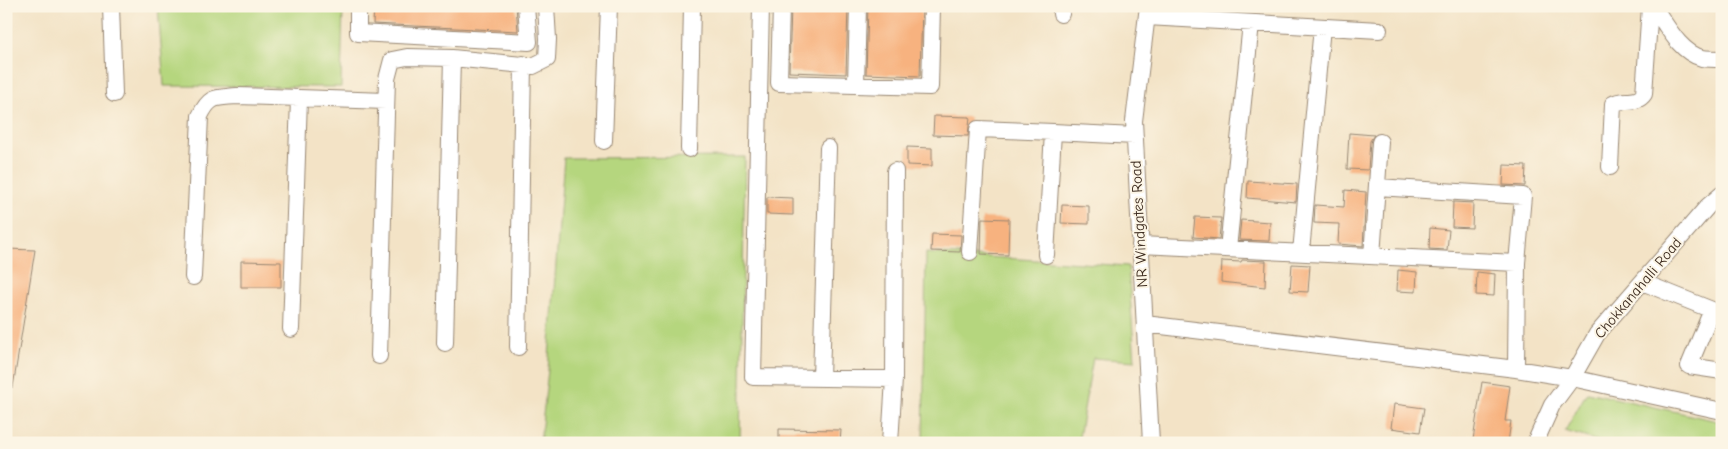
<svg xmlns="http://www.w3.org/2000/svg" width="1728" height="449" font-family="'Comic Neue',sans-serif">
  <style>
    .green { fill: #b5d67e; stroke: #78804e }
    .building { fill: #f7b27f }
    .lines { fill: none; stroke-linecap: round; stroke-linejoin: round }
    .minor-casing { stroke: #978672; stroke-width: 18 }
    .minor { stroke: #fff; stroke-width: 16 }
    .labels { text-anchor: middle; stroke-width: 4; stroke-linejoin: round; paint-order: stroke }
    .street-label { font-size: 15px; fill: #3b2a1e; stroke: #fcf5e5 }
  </style>
  <rect width="100%" height="100%" fill="#fcf5e5"/>
  <filter id="ink" filterUnits="userSpaceOnUse"><feTurbulence type="fractalNoise" baseFrequency=".02" numOctaves="2"/><feDisplacementMap in="SourceGraphic" scale="10" xChannelSelector="R" yChannelSelector="G"/><feConvolveMatrix kernelMatrix="1 2 1 2 8 2 1 2 1" color-interpolation-filters="sRGB"/></filter>
  <filter id="wash" filterUnits="userSpaceOnUse"><feTurbulence type="fractalNoise" baseFrequency=".0096" numOctaves="4" result="noise"/><feDisplacementMap in="SourceGraphic" scale="20" xChannelSelector="R" yChannelSelector="G"/><feGaussianBlur stdDeviation="1.12" result="paint"/><feColorMatrix in="noise" values="0 0 0 0 0 0 0 0 0 0 0 0 0 0 0 0 0 1.4 0 .05"/><feComposite in="paint" operator="in"/></filter>
  <g filter="url(#wash)">
    <rect width="100%" height="100%" fill="#f3e3c6"/>
    <path class="green" d="M 158,6 L 343,6 L 341,87 L 164,86 Z
      M 745,157 L 740,443 L 540,443 L 548,370 L 564,158 Z
      M 926,253 L 1128,266 L 1135,361 L 1093,358 L 1078,443 L 923,443 Z
      M 1587,392 L 1722,422 L 1722,443 L 1604,443 L 1565,431 Z"/>
    <g id="blocks">
      <path class="building" d="M 374,6 L 516,6 L 518,31 L 373,24 Z
        M 791,6 L 848,6 L 846,74 L 789,72 Z
        M 868,6 L 922,6 L 920,76 L 866,74 Z
        M 934,116 L 970,117 L 968,136 L 933,135 Z
        M 1349,133 L 1374,135 L 1370,141 L 1368,170 L 1347,169 Z
        M 907,147 L 932,148 L 932,166 L 907,165 Z
        M 1504,165 L 1526,166 L 1525,186 L 1503,185 Z
        M 1248,181 L 1297,184 L 1296,202 L 1247,198 Z
        M 1345,190 L 1366,192 L 1363,246 L 1338,244 L 1339,224 L 1314,223 L 1315,205 L 1344,207 Z
        M 767,197 L 793,198 L 793,215 L 767,214 Z
        M 1453,202 L 1473,203 L 1472,228 L 1452,227 Z
        M 1062,205 L 1089,206 L 1089,224 L 1061,223 Z
        M 1195,217 L 1221,218 L 1219,239 L 1193,237 Z
        M 982,218 L 1009,219 L 1008,255 L 981,254 Z
        M 1241,220 L 1270,222 L 1269,241 L 1239,240 Z
        M 1430,228 L 1449,230 L 1447,250 L 1429,249 Z
        M 932,234 L 961,235 L 960,252 L 931,251 Z
        M 6,249 L 35,250 L 13,387 L 6,387 Z
        M 1242,260 L 1266,261 L 1265,287 L 1221,282 L 1222,261 L 1241,262 Z
        M 241,261 L 281,262 L 281,287 L 241,287 Z
        M 1292,264 L 1310,265 L 1308,292 L 1290,291 Z
        M 1398,270 L 1417,272 L 1416,292 L 1397,291 Z
        M 1477,272 L 1495,274 L 1494,296 L 1476,295 Z
        M 1482,382 L 1510,386 L 1505,421 L 1511,421 L 1508,443 L 1473,440 Z
        M 1394,404 L 1424,408 L 1420,432 L 1391,428 Z
        M 779,429 L 841,430 L 840,443 L 779,443 Z"/>
    </g>
  </g>
  <g filter="url(#ink)">
    <use href="#blocks" fill-opacity="0" stroke="#978672" stroke-width="1"/>
    <g class="lines">
      <g class="minor-casing">
        <path id="minor" d="M 111,6 L 114,94
          M 358,6 L 358,33 L 529,42 L 526,6
          M 761,6 L 753,377 L 894,379
          M 781,6 L 779,83 L 930,87 L 932,6
          M 1148,6 L 1134,121 L 1151,443
          M 1653,6 C 1666,24 1679,52 1702,58 C 1708,59 1715,59 1722,59
          M 1061,14 L 1062,6
          M 1147,17 L 1379,30
          M 856,85 L 858,6
          M 604,141 L 609,6
          M 689,149 L 692,6
          M 1610,167 L 1613,104 C 1622,98 1637,105 1644,94 L 1650,6
          M 1377,187 L 1523,196 L 1517,263 L 1516,369
          M 1140,245 L 1517,263
          M 1228,249 L 1251,23
          M 970,252 L 978,129 L 1053,132
          M 1301,252 L 1322,27
          M 1046,255 L 1053,132 L 1135,136
          M 1372,256 L 1380,142
          M 193,277 L 200,116 C 210,95 216,98 237,96 L 386,101
          M 1642,282 L 1712,310 L 1689,366 L 1722,371
          M 1145,324 L 1516,369 L 1572,378 L 1722,411
          M 291,329 L 299,99
          M 445,343 L 452,58
          M 518,347 L 523,64
          M 379,356 L 387,79 L 392,60 L 407,57 L 452,58 L 533,66 L 547,59 L 548,39 L 546,6
          M 821,378 L 828,148
          M 890,443 L 894,379 L 895,171
          M 1535,443 L 1552,405 L 1572,378 L 1597,334 L 1708,206 L 1722,194"/>
      </g>
      <use href="#minor" class="minor"/>
    </g>
  </g>
  <g class="labels">
    <g class="street-label">
      <text transform="translate(1139 224) rotate(-93)" y="5">NR Windgates Road</text>
      <text transform="translate(1638 288) rotate(-50)" y="5">Chokkanahalli Road</text>
    </g>
  </g>
  <rect width="1728" height="449" fill="none" stroke="#fcf5e5" stroke-width="25"/>
</svg>
